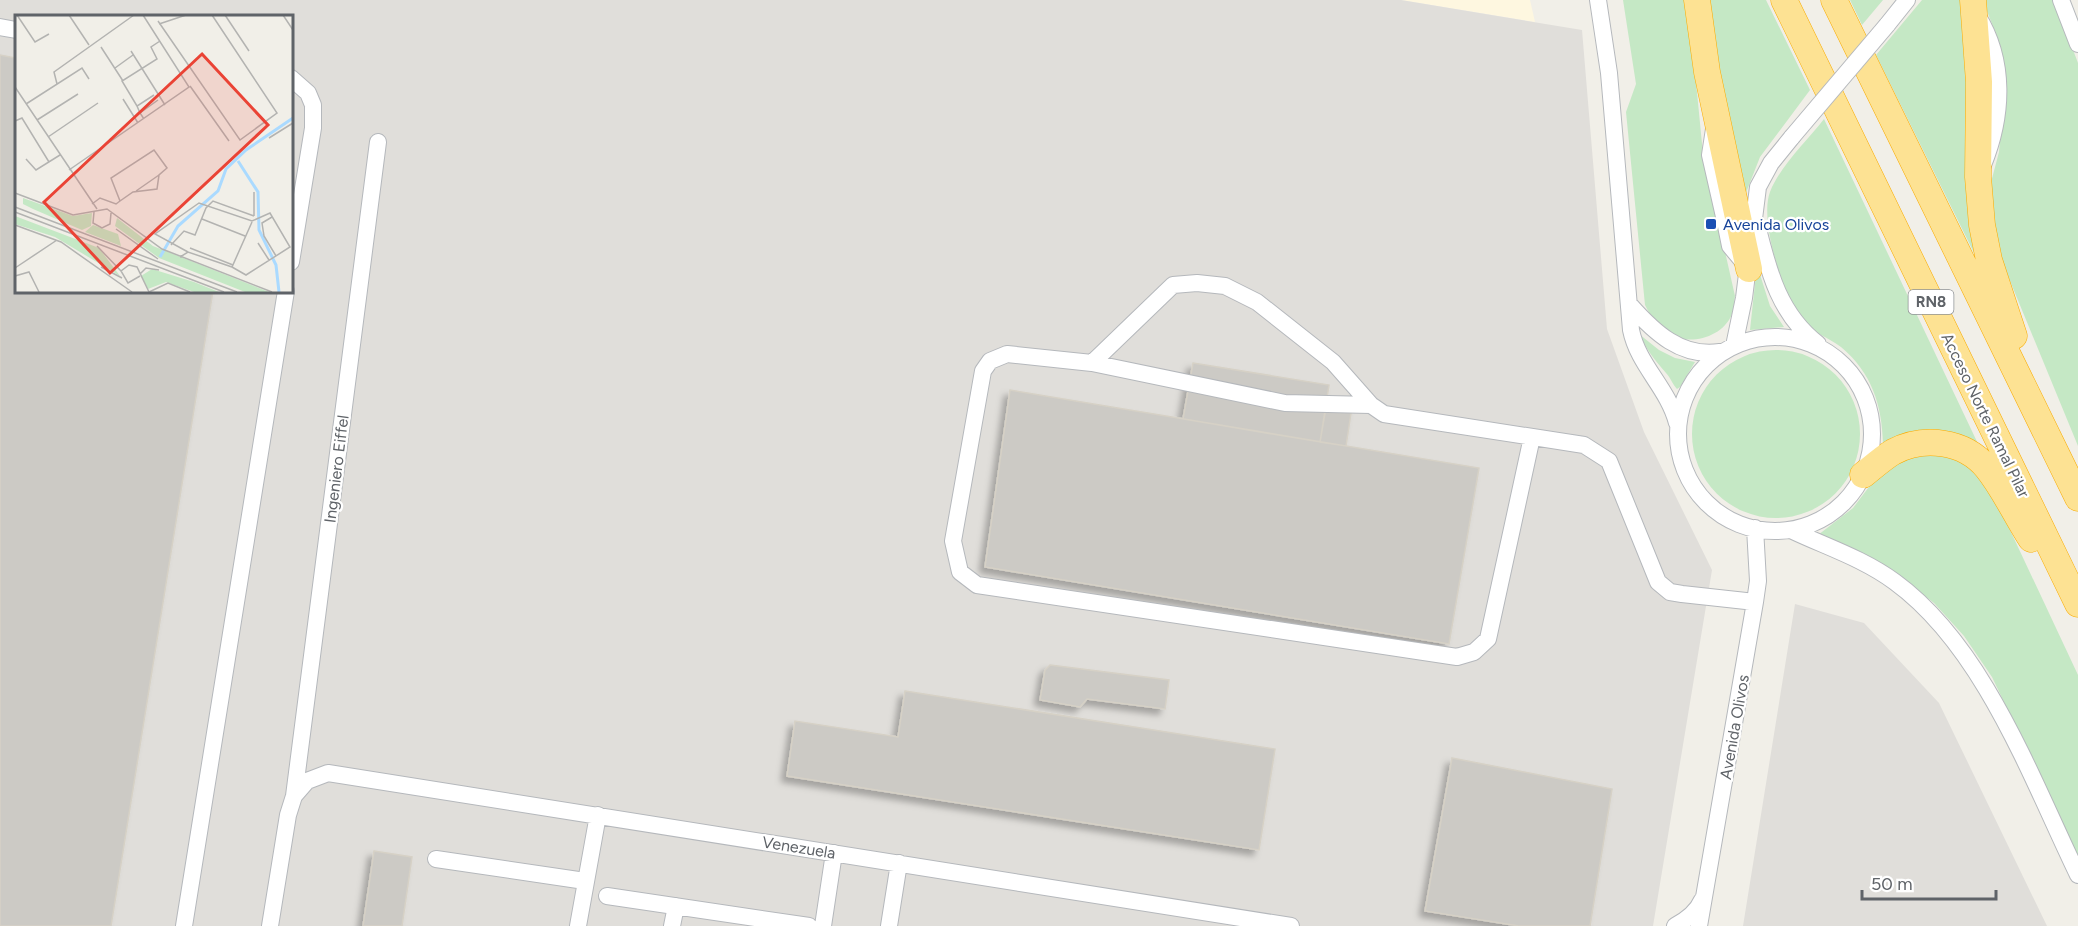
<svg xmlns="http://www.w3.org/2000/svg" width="2078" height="926" font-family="Figtree,sans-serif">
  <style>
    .commercial { fill: #fef7e0 }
    .industrial { fill: #e0deda; fill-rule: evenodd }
    .green { fill: #c5e8c5 }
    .building { fill: #cccac5; stroke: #d6d1c6; stroke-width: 1.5; filter: url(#shadow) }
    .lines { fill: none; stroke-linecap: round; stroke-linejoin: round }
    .minor-casing { stroke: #b5b8bc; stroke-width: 18 }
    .highway-casing { stroke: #f9ab00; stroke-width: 27 }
    .minor { stroke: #fff; stroke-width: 16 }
    .highway { stroke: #fde293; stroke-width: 26 }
    .minor-bridge-casing { stroke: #b5b8bc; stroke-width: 18; stroke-linecap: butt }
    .minor-bridge { stroke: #fff; stroke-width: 16 }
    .transit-dot { fill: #1a4fb4; stroke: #fff; stroke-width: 2 }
    .labels { text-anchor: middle; stroke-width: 4.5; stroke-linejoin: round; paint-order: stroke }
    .shield { fill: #fff; stroke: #8f9295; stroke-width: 1.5 }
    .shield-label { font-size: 15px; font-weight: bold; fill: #5f6368 }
    .transit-label { font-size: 16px; fill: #164399; stroke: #fff; text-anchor: start }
    .street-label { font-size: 16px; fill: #5f6368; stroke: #fff }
    .inset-river { fill: none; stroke: #aadaff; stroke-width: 3 }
    .inset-road { fill: none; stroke: #b3b3b1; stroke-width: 1.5 }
    .view { fill: #ea4335; fill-opacity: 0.15; stroke: #ea4335; stroke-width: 3 }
    .inset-edge { fill: none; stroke: #5f6368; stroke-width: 3 }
  </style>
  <defs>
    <filter id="shadow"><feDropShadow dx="-5.5" dy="5.5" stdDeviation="3" flood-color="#0004"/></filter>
  </defs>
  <rect width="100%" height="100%" fill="#f1efe8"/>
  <path class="commercial" d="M 1401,0 L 1530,0 L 1535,22 Z"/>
  <path class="industrial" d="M 0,0 L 1401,0 L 1582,30 L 1607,329 L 1644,432 L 1712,570 L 1653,926 L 0,926 ZM 16,16 L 291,16 L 291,291 L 16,291 Z
    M 1795,604 L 1864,623 L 1939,703 L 2047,926 L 1743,926 Z"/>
  <path class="green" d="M 1623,0 L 1688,0 L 1703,154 L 1735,296 C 1734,302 1734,309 1732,314 C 1723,337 1692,345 1672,336 C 1659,330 1651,317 1645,305 L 1626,112 L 1636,84 Z
    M 1704,0 L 1766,0 L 1810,90 L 1760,157 L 1740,208 Z
    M 1850,0 L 1883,0 L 1862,25 Z
    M 1922,0 L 1964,0 L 1978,261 L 1876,55 Z
    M 1986,0 L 2054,0 L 2078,63 L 2078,446 L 1994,242 L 1990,186 L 1999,152 L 2004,90 L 1996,34 L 1985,6 Z
    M 1824,119 L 1980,448 L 1883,444 C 1882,405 1872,373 1841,347 C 1828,337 1810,332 1800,318 C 1783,295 1759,220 1770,192 C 1780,166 1807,141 1824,119 Z
    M 1757,265 L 1770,306 L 1784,327 L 1750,330 Z
    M 1639,334 L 1659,350 L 1675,358 L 1695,362 L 1680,387 L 1677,389 C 1672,384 1671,378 1666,373 C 1654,359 1648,352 1639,334 Z
    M1692 434a84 84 0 1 1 168 0a84 84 0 1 1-168 0Z
    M 1945,449 L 1988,483 L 2078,675 L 2078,857 L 1992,677 L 1964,636 L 1934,603 L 1895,573 L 1818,535 L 1853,508 L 1887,463 Z"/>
  <path class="building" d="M 0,55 L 16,58 L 16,291 L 213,291 L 111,926 L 0,926 Z
    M 1193,363 L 1329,385 L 1320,442 L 1183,419 Z
    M 1010,390 L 1479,468 L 1449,644 L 985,567 Z
    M 1328,396 L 1353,400 L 1346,446 L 1320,442 Z
    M 1050,665 L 1169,680 L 1165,709 L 1087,699 L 1080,707 L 1040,700 L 1045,670 Z
    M 905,691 L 1275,749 L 1259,850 L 787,776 L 795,721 L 898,737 Z
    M 1452,758 L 1612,789 L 1590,926 L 1519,926 L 1425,911 Z
    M 374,851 L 412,857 L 402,926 L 363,926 Z"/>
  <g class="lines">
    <g class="minor-casing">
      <path id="minor" d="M 1598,0 L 1609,73 L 1631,330 C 1638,365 1668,388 1677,423
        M 2061,0 L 2078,44
        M 1977,15 C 2006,61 2003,116 1983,165
        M 1887,25 L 1907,0
        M 0,27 L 16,30
        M 291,78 L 308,93 L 313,105 L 313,128 L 291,262
        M 1714,129 L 1710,155 L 1725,221 L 1730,246 L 1745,264
        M 1758,229 C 1769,273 1780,315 1818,344
        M 1630,305 C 1654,332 1681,358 1720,352
        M1678 434a97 97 0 1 1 194 0a97 97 0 1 1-194 0Z
        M 1734,346 L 1744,298 L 1758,187 L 1771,163 L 1792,137
        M 1092,363 L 1285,403 L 1371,405
        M 1532,437 L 1488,639 L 1474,652 L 1457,657 L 977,585 L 960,572 L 953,541 L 983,371 L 990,361 L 1007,354 L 1092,363 L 1173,285 L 1197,283 L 1225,286 L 1257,302 L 1333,362 L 1371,405 L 1384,414 L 1584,445 L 1609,461 L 1658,582 L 1670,592 L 1682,594 L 1755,602
        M 1793,531 C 1827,547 1864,559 1895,582 C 1984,647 2031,778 2078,875
        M 294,796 L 378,142
        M 436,859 L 585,881
        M 607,896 L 809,926
        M 184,926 L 286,291
        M 270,926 L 288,815 L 294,796 L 307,781 L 328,773 L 1291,926
        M 578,926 L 598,815
        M 672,926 L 676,906
        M 823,926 L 834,853
        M 889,926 L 899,863
        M 1675,926 C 1686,920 1697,912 1702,900
        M 1699,926 L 1755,602 L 1758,581 L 1755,528"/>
    </g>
    <g class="highway-casing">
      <path id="highway" d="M 1697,0 L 1707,72 L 1749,269
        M 1784,0 L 2078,604
        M 1834,0 L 2078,498
        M 1973,0 L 1979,82 L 1978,177 L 1982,225 L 1989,260 L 2014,336
        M 1863,475 C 1873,467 1883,458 1893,452 C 1923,436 1964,440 1987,468 C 2004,489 2016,516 2031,539"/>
    </g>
    <use href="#minor" class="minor"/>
    <use href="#highway" class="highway"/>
    <g class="minor-bridge-casing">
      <path id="minor-bridge" d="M 1792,137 L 1887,25"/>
    </g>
    <use href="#minor-bridge" class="minor-bridge"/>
  </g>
  <rect class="transit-dot" x="1705" y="218" width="12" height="12" rx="3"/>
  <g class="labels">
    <rect class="shield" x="1908.5" y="290" width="45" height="24" rx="4.5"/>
    <g class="shield-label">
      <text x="1931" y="307">RN8</text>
    </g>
    <g class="transit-label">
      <text x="1723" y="230">Avenida Olivos</text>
    </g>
    <g class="street-label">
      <text transform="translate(1986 415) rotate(64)" y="6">Acceso Norte Ramal Pilar</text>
      <text transform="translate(336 469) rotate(-83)" y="6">Ingeniero Eiffel</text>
      <text transform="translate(1734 727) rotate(-80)" y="6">Avenida Olivos</text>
      <text transform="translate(799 847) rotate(9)" y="6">Venezuela</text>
    </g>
  </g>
  <g transform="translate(15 15)">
    <rect width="278" height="278" fill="#f1efe8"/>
    <path d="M 8,183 L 58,201 L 77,198 L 76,211 L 67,215 L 18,194 L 8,189 ZM 0,201 L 84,233 L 105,261 L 40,222 L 0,209 ZM 102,203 L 138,231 L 254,277 L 230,277 L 144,243 L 100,211 ZM 78,210 L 103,219 L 106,231 L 70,217 ZM 137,254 L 179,267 L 204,277 L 179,277 L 151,267 L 133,274 L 126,261 Z" fill="#c5e8c5"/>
    <path class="inset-river" d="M 223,146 L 243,177 L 244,215 L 261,250 L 264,277M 145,242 L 163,211 L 203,176 L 211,154 L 231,135 L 278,103"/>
    <path class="inset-road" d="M 2,0 L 20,27 L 34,19M 54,0 L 74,30M 210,0 L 234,36M 268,0 L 278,15M 143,6 L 225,125 L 262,98 L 197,0M 144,9 L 171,0M 86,32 L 108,66M 116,36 L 150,90M 100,53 L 118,40M 42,69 L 39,57 L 119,0M 175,71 L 214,126M 0,72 L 82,194M 108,84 L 123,108M 11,89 L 67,53 L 74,64M 122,91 L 107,66 L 142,44 L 136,32 L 145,26M 125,98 L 122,91 L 139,80M 129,104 L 125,98 L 143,85M 22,105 L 63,79M 0,106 L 7,103 L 34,147M 33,122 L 83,88M 254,123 L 278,108M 11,144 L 21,155 L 45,140M 54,155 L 174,72 L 128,0M 121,176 L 144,160M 239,177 L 239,201M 0,178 L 58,200 L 92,194 L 147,234 L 257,277M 77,189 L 85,183 L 101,189 L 105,186 L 118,177 L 142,174 L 144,160 L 152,153 L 139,135 L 96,163 L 105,186M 0,192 L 222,277M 0,197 L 209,277M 79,197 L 78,208 L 87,213 L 95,209 L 96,198M 257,202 L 247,208 L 249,221 L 261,241M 187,204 L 230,221M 0,210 L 46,227 L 117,277M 101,214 L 143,244M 243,228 L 254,245M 156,230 L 169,216 L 180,220 L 191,193 L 198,186 L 239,201M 82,231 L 106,256M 175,233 L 218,250M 173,237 L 140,219 L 184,188 L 237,206 L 255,198 L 275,232 L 231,260 L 217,252M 165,242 L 173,237 L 217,252 L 237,207M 86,252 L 107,263M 0,253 L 42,225M 125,259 L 131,253 L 144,255M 0,261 L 14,257 L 24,277M 125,261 L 113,268 L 106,256 L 114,250 L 122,252 L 134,277M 134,277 L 153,268 L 175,277"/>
    <path class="view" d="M 187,39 L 253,110 L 95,258 L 29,187 Z"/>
    <rect width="278" height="278" class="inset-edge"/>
  </g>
  <path d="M1862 890v9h134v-9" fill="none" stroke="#5f6368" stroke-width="3"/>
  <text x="1871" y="890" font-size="18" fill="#5f6368" stroke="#ffffff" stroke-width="4.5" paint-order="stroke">50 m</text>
</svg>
